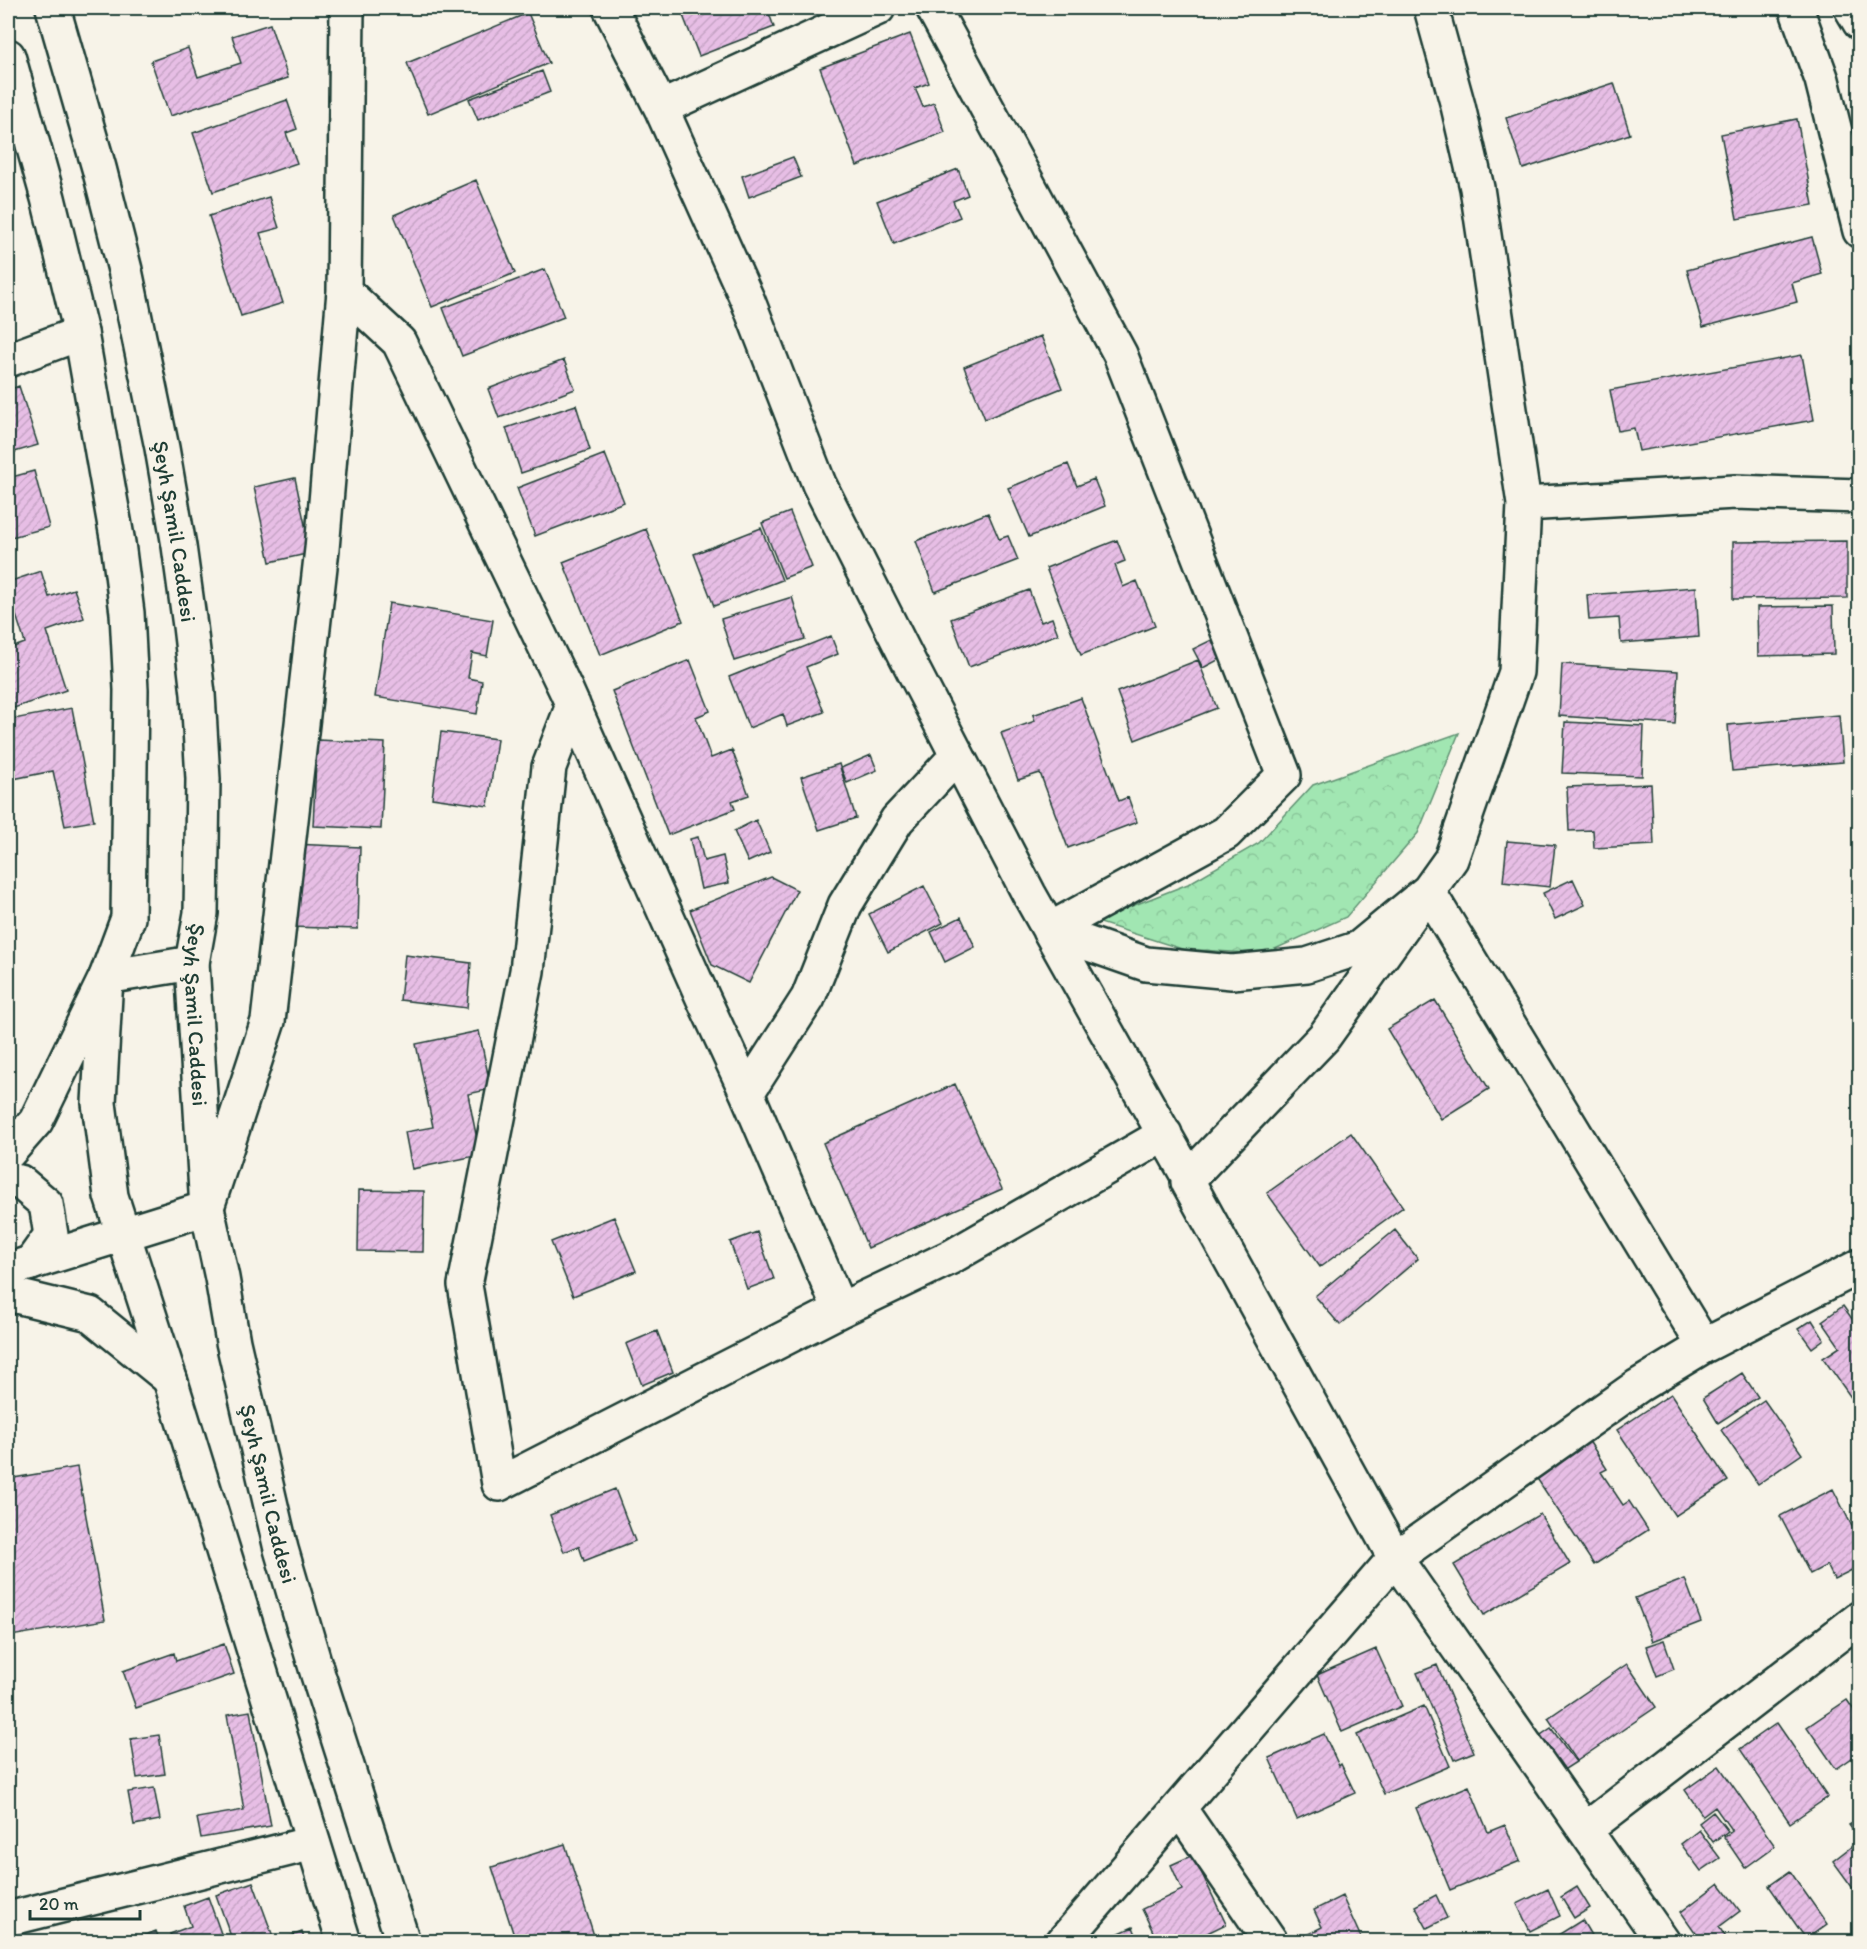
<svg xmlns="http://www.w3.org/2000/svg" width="1867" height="1949" font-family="Itim,sans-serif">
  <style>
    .forest { fill: url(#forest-crowns); stroke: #609273; stroke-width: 1.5 }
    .building { fill: url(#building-hatch); stroke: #1f3d34; stroke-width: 1.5 }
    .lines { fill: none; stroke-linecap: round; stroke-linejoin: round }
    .minor-casing { stroke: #1f3d34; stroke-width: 38 }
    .major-casing { stroke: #1f3d34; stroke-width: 38 }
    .minor { stroke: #f7f3e8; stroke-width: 33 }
    .major { stroke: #f7f3e8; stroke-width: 33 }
    .labels { text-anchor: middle; stroke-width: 6; stroke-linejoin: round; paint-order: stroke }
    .street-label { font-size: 22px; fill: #1f3d34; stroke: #f7f3e8 }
  </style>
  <defs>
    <pattern id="forest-crowns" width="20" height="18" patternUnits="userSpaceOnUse" patternTransform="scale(1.5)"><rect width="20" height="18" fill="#a1e6b2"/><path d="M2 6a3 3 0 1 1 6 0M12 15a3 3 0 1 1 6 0" fill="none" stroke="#8ac69a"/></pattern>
    <pattern id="building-hatch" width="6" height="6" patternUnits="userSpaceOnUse" patternTransform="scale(1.5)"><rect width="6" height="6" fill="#e7bee5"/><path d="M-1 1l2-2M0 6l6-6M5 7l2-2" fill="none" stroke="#c6a4c5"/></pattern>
  </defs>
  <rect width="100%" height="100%" fill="#f7f3e8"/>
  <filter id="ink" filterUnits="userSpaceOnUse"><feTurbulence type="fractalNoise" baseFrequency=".0167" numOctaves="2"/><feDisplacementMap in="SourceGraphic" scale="12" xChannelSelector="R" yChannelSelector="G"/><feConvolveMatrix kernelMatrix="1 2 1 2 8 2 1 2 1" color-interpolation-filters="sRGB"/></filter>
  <g filter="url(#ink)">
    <path class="forest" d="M 1459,733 L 1418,833 L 1346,917 L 1264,954 L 1182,949 L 1094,921 L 1188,884 L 1259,843 L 1313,785 Z"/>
    <path class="building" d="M 680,8 L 767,8 L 774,27 L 699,56 Z
      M 528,13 L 549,63 L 428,114 L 407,63 Z
      M 270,24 L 288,78 L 170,116 L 151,61 L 188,48 L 198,77 L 241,63 L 232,36 Z
      M 910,34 L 929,83 L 915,88 L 923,107 L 934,103 L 945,132 L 857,166 L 820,68 Z
      M 542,71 L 550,92 L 478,120 L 469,99 Z
      M 1614,83 L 1630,134 L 1523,169 L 1506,118 Z
      M 287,100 L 297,129 L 286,133 L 297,163 L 213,192 L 193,133 Z
      M 1797,119 L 1813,205 L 1737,219 L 1721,134 Z
      M 793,157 L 801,177 L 749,197 L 742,176 Z
      M 958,169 L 968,195 L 953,201 L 960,217 L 894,244 L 877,201 Z
      M 476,180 L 515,273 L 432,307 L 394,215 Z
      M 269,197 L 279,228 L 260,233 L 283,303 L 241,316 L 209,216 Z
      M 1812,237 L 1822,274 L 1792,283 L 1797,302 L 1703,327 L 1687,270 Z
      M 545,269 L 564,317 L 462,356 L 443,308 Z
      M 1041,336 L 1062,388 L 985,419 L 964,367 Z
      M 1802,355 L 1814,420 L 1639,451 L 1634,428 L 1618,431 L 1610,390 Z
      M 564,360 L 575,389 L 499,418 L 488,389 Z
      M 19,386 L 38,445 L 8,454 L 8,390 Z
      M 576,405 L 590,450 L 521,473 L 506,428 Z
      M 605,454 L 624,502 L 535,536 L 517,488 Z
      M 1068,464 L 1077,486 L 1094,479 L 1105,506 L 1029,537 L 1008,488 Z
      M 34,471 L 49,527 L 8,538 L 8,478 Z
      M 295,478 L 311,553 L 270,562 L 254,487 Z
      M 790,512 L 812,567 L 784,578 L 762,523 Z
      M 988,513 L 999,539 L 1008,536 L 1018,560 L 935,592 L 916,541 Z
      M 761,528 L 782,580 L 714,606 L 694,554 Z
      M 646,529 L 683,621 L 600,655 L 563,562 Z
      M 1117,540 L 1125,561 L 1115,565 L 1123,587 L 1137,581 L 1155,626 L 1081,655 L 1046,568 Z
      M 1847,541 L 1847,598 L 1733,599 L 1733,542 Z
      M 41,571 L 49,597 L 74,589 L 84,618 L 47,631 L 66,690 L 8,710 L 8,649 L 25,643 L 8,590 L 8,582 Z
      M 1696,587 L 1699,637 L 1621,643 L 1619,618 L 1589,620 L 1587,595 Z
      M 1029,590 L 1041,622 L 1052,618 L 1058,634 L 969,667 L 951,619 Z
      M 792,597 L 805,639 L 734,661 L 721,619 Z
      M 389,603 L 493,620 L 487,656 L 472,653 L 468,678 L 482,681 L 477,714 L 375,697 Z
      M 1833,606 L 1834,654 L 1758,656 L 1757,607 Z
      M 1226,633 L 1235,651 L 1203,668 L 1193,649 Z
      M 831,636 L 838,654 L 806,667 L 824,712 L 787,726 L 783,714 L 749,728 L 729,677 Z
      M 690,660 L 710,711 L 696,717 L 711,758 L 732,750 L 749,795 L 732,801 L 735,809 L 668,835 L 612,691 Z
      M 1198,660 L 1217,708 L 1135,740 L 1117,692 Z
      M 1562,664 L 1678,671 L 1675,724 L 1559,716 Z
      M 1081,698 L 1119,801 L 1128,797 L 1137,822 L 1068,848 L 1040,773 L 1018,780 L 1001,733 L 1035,721 L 1033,715 Z
      M 72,708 L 94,821 L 65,826 L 53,771 L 8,780 L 8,720 Z
      M 1839,715 L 1843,762 L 1732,771 L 1728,725 Z
      M 1565,722 L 1644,726 L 1642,776 L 1562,773 Z
      M 441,732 L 497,739 L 488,806 L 432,798 Z
      M 317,740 L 385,743 L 381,829 L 313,826 Z
      M 871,755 L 877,770 L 847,783 L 841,768 Z
      M 839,764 L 856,818 L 819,830 L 801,777 Z
      M 1651,784 L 1654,845 L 1594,848 L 1593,830 L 1569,831 L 1567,787 Z
      M 756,820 L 770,852 L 748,862 L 734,831 Z
      M 698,837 L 704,861 L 723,856 L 729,883 L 701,889 L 690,839 Z
      M 1507,841 L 1555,845 L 1550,887 L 1503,882 Z
      M 293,844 L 360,847 L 358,929 L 290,927 Z
      M 771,877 L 797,890 L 749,983 L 712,965 L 690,910 Z
      M 1573,879 L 1585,905 L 1555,919 L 1543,893 Z
      M 924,886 L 943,923 L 888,952 L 869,914 Z
      M 961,917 L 975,947 L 945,962 L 931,932 Z
      M 405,955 L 471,963 L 467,1008 L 400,1000 Z
      M 1435,1000 L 1489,1089 L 1441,1119 L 1387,1029 Z
      M 479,1031 L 491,1089 L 468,1094 L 480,1155 L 412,1169 L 405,1132 L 433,1127 L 416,1044 Z
      M 955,1084 L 1002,1189 L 868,1248 L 823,1143 Z
      M 1351,1133 L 1403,1207 L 1320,1267 L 1267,1193 Z
      M 359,1190 L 424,1191 L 423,1252 L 358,1251 Z
      M 614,1217 L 636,1271 L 573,1296 L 551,1242 Z
      M 1395,1230 L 1418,1259 L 1340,1325 L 1315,1296 Z
      M 757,1232 L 774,1279 L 747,1289 L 730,1242 Z
      M 1843,1306 L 1860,1330 L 1860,1404 L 1857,1406 L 1823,1358 L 1840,1347 L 1822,1321 Z
      M 1812,1320 L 1824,1339 L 1812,1348 L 1798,1329 Z
      M 657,1331 L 673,1372 L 642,1385 L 626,1344 Z
      M 1742,1373 L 1758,1397 L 1718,1423 L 1703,1398 Z
      M 1671,1394 L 1728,1481 L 1675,1516 L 1617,1430 Z
      M 1764,1400 L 1802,1454 L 1758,1484 L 1721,1430 Z
      M 1589,1441 L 1607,1469 L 1601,1472 L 1623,1505 L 1629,1501 L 1648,1530 L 1594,1565 L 1536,1477 Z
      M 77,1467 L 105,1620 L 11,1636 L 8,1615 L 8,1479 Z
      M 615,1489 L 635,1541 L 584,1561 L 579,1546 L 564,1552 L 550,1515 Z
      M 1833,1489 L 1860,1542 L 1860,1566 L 1834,1579 L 1827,1565 L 1810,1574 L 1780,1516 Z
      M 1540,1514 L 1570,1564 L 1484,1615 L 1454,1565 Z
      M 1685,1579 L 1701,1622 L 1652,1641 L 1635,1598 Z
      M 1664,1640 L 1674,1669 L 1657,1676 L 1646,1646 Z
      M 224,1644 L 234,1674 L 136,1708 L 123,1671 L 174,1653 L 176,1661 Z
      M 1376,1649 L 1402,1706 L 1342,1732 L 1317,1675 Z
      M 1627,1664 L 1656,1707 L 1577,1761 L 1548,1718 Z
      M 1437,1665 L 1474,1752 L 1454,1760 L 1417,1673 Z
      M 1847,1700 L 1860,1719 L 1860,1761 L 1855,1756 L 1836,1769 L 1807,1727 Z
      M 1424,1706 L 1450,1766 L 1384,1794 L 1357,1735 Z
      M 250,1711 L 271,1826 L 201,1838 L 197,1818 L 244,1810 L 227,1715 Z
      M 1777,1723 L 1828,1797 L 1790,1823 L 1740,1749 Z
      M 1551,1728 L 1576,1762 L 1562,1771 L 1538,1737 Z
      M 1324,1734 L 1339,1766 L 1341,1764 L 1355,1793 L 1297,1819 L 1269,1758 Z
      M 159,1735 L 165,1774 L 137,1778 L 131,1739 Z
      M 1719,1766 L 1775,1846 L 1745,1868 L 1724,1837 L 1732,1831 L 1715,1807 L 1703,1816 L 1685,1790 Z
      M 1469,1786 L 1488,1832 L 1505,1825 L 1520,1861 L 1450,1890 L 1416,1808 Z
      M 154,1788 L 160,1820 L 134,1825 L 128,1792 Z
      M 1713,1812 L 1728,1831 L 1713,1842 L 1699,1823 Z
      M 1860,1818 L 1860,1840 L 1849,1825 Z
      M 1699,1830 L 1720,1858 L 1701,1871 L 1681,1844 Z
      M 1856,1843 L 1860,1848 L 1860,1898 L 1833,1861 Z
      M 565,1844 L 596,1942 L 516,1942 L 492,1867 Z
      M 1193,1855 L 1226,1924 L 1189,1942 L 1158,1942 L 1142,1909 L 1182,1890 L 1171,1865 Z
      M 1790,1871 L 1827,1924 L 1806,1939 L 1769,1886 Z
      M 253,1882 L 275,1942 L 233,1942 L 216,1895 Z
      M 1719,1883 L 1740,1911 L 1719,1927 L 1729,1942 L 1702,1942 L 1681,1912 Z
      M 1577,1887 L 1590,1908 L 1574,1918 L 1561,1897 Z
      M 1548,1889 L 1560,1916 L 1530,1931 L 1517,1904 Z
      M 1436,1895 L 1447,1918 L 1427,1928 L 1415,1906 Z
      M 1342,1896 L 1363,1942 L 1293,1942 L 1322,1927 L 1314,1910 Z
      M 208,1897 L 224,1942 L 173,1942 L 170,1934 L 191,1926 L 184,1906 Z
      M 1582,1920 L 1595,1942 L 1547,1942 Z
      M 1133,1927 L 1139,1942 L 1099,1942 Z
      M 156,1931 L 160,1942 L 127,1942 Z
      M 302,1932 L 305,1942 L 280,1942 L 280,1940 Z"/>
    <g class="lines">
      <g class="minor-casing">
        <path id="minor" d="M 347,8 L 344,291 L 399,342 L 566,690 L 703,998 L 747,1093 L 808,998 L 845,905 L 897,820 L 957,756
          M 610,8 L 661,108 L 748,301 L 819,484 L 911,666 L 1029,894 L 1189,1178 L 1188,1182 L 1395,1558 L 1663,1942
          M 933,8 L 1120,354 L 1284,775 L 1226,833 L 1049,930
          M 1796,8 L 1822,80 L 1860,231
          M 1851,8 L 1860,23
          M 661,108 L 878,8
          M 8,360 L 81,333
          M 1524,504 L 1735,492 L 1860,496
          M 573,705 L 549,767 L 527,971 L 465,1285 L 499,1484 L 840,1310 L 951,1257 L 1165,1134
          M 1049,930 L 1146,964 L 1232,972 L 1307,965 L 1359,948 L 1428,891 L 1704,1346
          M 747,1093 L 840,1310
          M 1189,1178 L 1324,1037 L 1451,859 L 1516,672 L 1524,504 L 1477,188 L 1458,106 L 1431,8
          M 207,1207 L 268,1021 L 322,549 L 344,291
          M 1179,1808 L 1271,1942
          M 1585,1830 L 1860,1618
          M 8,1919 L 313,1843
          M 1063,1942 L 1395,1558 L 1638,1386 L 1704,1346 L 1860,1266"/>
      </g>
      <g class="major-casing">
        <g id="major">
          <path id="s1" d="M 53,8 L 99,168 L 125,270 L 162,448 L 179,546 L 190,626 L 198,694 L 203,779 L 201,913 L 192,963 L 207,1208 L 222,1278 L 233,1342 L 281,1549 L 318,1675 L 403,1942"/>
          <path d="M 8,56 L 48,198 L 81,333 L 118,543 L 127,613 L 131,690 L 128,918 L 106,977 L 99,1103 L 111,1196 L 170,1379 L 344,1942"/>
          <path d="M 8,1153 L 36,1121 L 106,977 L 192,963"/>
          <path d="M 8,1181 L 20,1182 L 46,1204 L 51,1235 L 31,1263"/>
          <path d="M 8,1270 L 207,1208"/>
          <path d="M 8,1294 L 90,1314 L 170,1379"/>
        </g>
      </g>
      <use href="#minor" class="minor"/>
      <use href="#major" class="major"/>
    </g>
  </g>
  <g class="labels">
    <g class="street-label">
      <text dy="8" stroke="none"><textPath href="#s1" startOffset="538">Şeyh Şamil Caddesi</textPath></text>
      <text dy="8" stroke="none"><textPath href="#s1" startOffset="1024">Şeyh Şamil Caddesi</textPath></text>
      <text dy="8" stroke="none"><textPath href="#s1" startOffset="1510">Şeyh Şamil Caddesi</textPath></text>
    </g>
  </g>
  <rect width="1867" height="1949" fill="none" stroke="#f7f3e8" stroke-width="30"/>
  <rect x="15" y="15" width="1837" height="1919" fill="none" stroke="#1f3d34" stroke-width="2" filter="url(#ink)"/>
  <path d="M30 1910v9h110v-9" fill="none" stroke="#1f3d34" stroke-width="3"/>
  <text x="39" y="1910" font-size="18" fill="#1f3d34" stroke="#f7f3e8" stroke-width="4.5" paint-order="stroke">20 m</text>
</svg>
